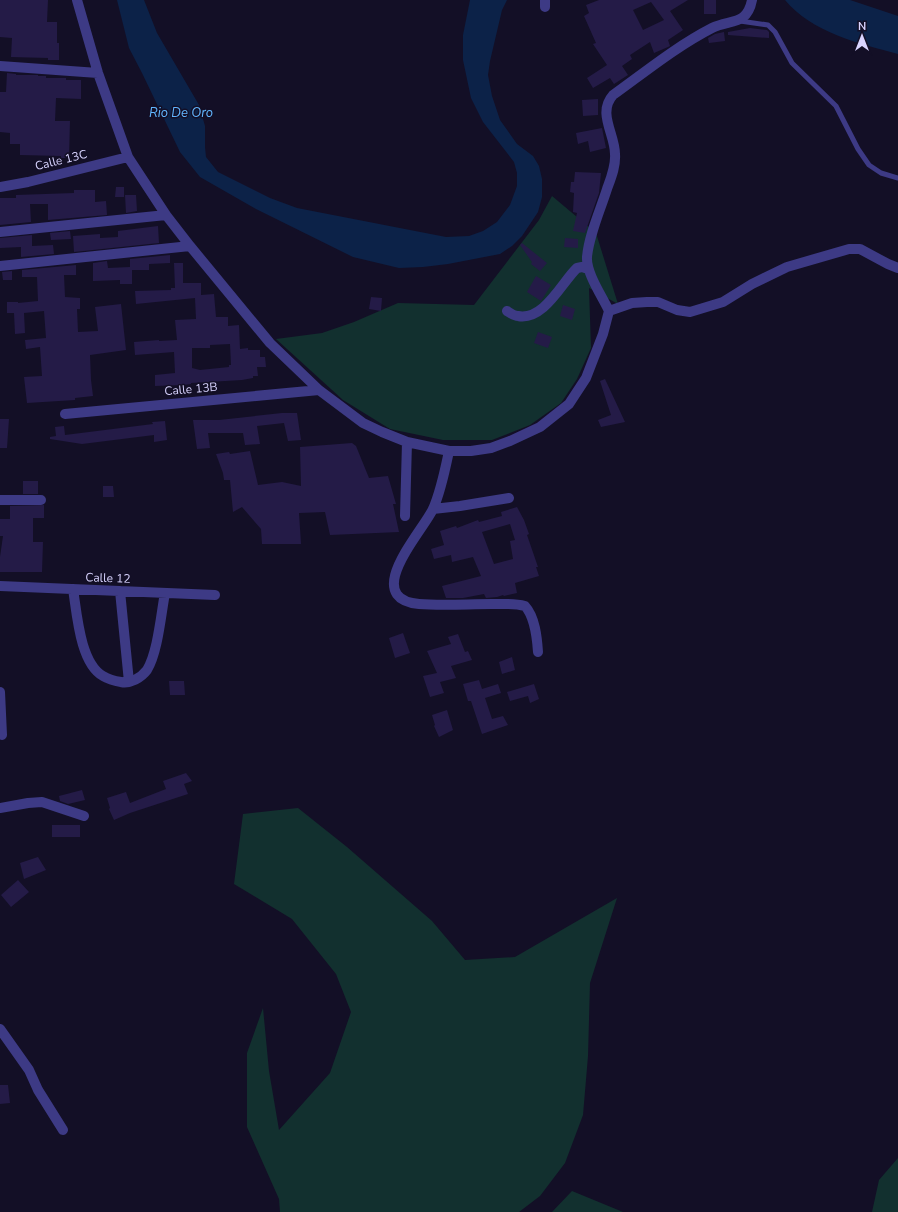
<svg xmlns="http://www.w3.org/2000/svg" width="898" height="1212" font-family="'Nunito Sans',sans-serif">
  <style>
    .green { fill: #12302f }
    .water { fill: #0c2248 }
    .building { fill: #241b47; fill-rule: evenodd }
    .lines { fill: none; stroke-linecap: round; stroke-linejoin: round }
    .lane { stroke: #3d3a85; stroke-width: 5 }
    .street { stroke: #3d3a85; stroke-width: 10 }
    .labels { text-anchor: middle; stroke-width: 3; stroke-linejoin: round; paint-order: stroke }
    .street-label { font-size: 12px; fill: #d9d4ff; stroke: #130f26 }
    .water-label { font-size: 13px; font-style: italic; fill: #62b6ff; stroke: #130f26 }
  </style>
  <rect width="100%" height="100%" fill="#130f26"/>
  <path class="green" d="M 552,196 L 596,233 L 618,304 L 589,288 L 591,348 L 577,379 L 561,403 L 530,425 L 492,440 L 443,440 L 390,429 L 343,400 L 276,339 L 322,333 L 354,322 L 398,303 L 474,305 L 539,220 Z
    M 298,808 L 347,847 L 432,921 L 465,960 L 515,957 L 617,898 L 590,983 L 588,1056 L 583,1115 L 565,1163 L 540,1196 L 519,1212 L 280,1212 L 279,1199 L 247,1127 L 247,1053 L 263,1008 L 269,1071 L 279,1130 L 330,1073 L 351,1012 L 336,974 L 292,919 L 234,884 L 243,814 Z
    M 898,1158 L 898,1212 L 872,1212 L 879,1180 Z
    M 572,1191 L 623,1212 L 552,1212 Z"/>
  <path class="water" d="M 117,0 L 144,0 L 157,33 L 199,105 L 205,126 L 205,147 L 206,157 L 218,172 L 270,198 L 297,208 L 446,237 L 469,236 L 483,231 L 497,222 L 510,205 L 517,186 L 517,173 L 514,162 L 483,122 L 471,98 L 463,60 L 463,35 L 470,0 L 507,0 L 502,10 L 490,61 L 488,75 L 492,96 L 500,120 L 517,144 L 533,156 L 539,166 L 542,179 L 542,197 L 538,212 L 522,236 L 512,246 L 500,254 L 448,264 L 423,267 L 399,268 L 353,257 L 256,209 L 200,177 L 180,152 L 142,73 L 129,48 Z
    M 785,0 L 850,0 L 898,16 L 898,54 C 860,44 811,32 785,0 Z"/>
  <path class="building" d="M 0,0 L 48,0 L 47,22 L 57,22 L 57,43 L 59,43 L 59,60 L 48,60 L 48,58 L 11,57 L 12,38 L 0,37 Z
    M 599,0 L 688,0 L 670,11 L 683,30 L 668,40 L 670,46 L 668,47 L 654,53 L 650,42 L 630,55 L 632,59 L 622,66 L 628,75 L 614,84 L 610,78 L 593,88 L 587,78 L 607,65 L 593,44 L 596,43 L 584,16 L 589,13 L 586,5 ZM 651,2 L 664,20 L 643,30 L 633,10 Z
    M 704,0 L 716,0 L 716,14 L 704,14 Z
    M 750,28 L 767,30 L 769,32 L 769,38 L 728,35 L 728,32 Z
    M 724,32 L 725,41 L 709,43 L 708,38 L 715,34 Z
    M 7,73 L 16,74 L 16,75 L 38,75 L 38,76 L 46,76 L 46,78 L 66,78 L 66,80 L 81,80 L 81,99 L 56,98 L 55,121 L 70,121 L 69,158 L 61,158 L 61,156 L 20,155 L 20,144 L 10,144 L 10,133 L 0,132 L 0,92 L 6,92 Z
    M 598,99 L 598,115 L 583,116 L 582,100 Z
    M 602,128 L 606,148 L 590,152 L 588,141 L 578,144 L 576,133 Z
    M 575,172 L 601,173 L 599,193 L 585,233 L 573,231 L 577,213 L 573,212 L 574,193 L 570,192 L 571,182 L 574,182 Z
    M 116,187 L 124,187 L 124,197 L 115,197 Z
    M 74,190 L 95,190 L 95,202 L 106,201 L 107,215 L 48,220 L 48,204 L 30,204 L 31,222 L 0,225 L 0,198 L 16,198 L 16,195 L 74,193 Z
    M 125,195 L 136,195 L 137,211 L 126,213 Z
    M 158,226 L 159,243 L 74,252 L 73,236 L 100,234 L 100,238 L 118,237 L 118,231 Z
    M 70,231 L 71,239 L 51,240 L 50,233 Z
    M 32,235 L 32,246 L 53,245 L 54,254 L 21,257 L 21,247 L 0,248 L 0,238 Z
    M 565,238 L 578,239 L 578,248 L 564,247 Z
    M 522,243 L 547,263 L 540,271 L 531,264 L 532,262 L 520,245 Z
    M 170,255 L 170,263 L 149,264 L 149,270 L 132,270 L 132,284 L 120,284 L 120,280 L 93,281 L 93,263 L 107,261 L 108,268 L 130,267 L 130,259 Z
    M 174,263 L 183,263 L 183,283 L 201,283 L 201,295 L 214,294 L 216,317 L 228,317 L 228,326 L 239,325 L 240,349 L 248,348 L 248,350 L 260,350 L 260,357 L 265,357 L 266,367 L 257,367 L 258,376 L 253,376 L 253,378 L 242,380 L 191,383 L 191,384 L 183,385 L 155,386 L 155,375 L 175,373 L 174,352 L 135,355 L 134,342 L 159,340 L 159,341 L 177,340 L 175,320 L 196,319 L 195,298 L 136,304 L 135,291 L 171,290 L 171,288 L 175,288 ZM 230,344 L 231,365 L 229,365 L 229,367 L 200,370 L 192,368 L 192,348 L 210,348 L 210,345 Z
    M 76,265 L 76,275 L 64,275 L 65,297 L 80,298 L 80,309 L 77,309 L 78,332 L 98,331 L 95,307 L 121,304 L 126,350 L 90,355 L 91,380 L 93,396 L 75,398 L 75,400 L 27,403 L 24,377 L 42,376 L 40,347 L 26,349 L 25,340 L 46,338 L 44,311 L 24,313 L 25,333 L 15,334 L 14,313 L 7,313 L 7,302 L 18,302 L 18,303 L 38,301 L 37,277 L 22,277 L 22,270 Z
    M 12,271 L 12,280 L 3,280 L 2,272 Z
    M 536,276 L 551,285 L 541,301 L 527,292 Z
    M 371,297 L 382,298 L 381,311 L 369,309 Z
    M 563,305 L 575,309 L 572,320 L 560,316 Z
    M 538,332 L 552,337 L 548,348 L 534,343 Z
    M 605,379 L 625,422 L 601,427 L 598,420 L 611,415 L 600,381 Z
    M 282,413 L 297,413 L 301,440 L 288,441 L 284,423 L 257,426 L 260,444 L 245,445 L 243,433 L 208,433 L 210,448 L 197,449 L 193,420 L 219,420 Z
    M 0,419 L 9,419 L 7,448 L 0,448 Z
    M 165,421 L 167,440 L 154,442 L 154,435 L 82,444 L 50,439 L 50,437 L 56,436 L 55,427 L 64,426 L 65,435 L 153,424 L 152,422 Z
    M 352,443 L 356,446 L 369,478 L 388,476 L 396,504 L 393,504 L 399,532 L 330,535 L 325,512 L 299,513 L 301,544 L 262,544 L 261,529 L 242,507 L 233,512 L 230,480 L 224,480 L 223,473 L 216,454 L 229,452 L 230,454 L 250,451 L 258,485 L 282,482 L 301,486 L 300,447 Z
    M 23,481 L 38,481 L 38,494 L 23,494 Z
    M 103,486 L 113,486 L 114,497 L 103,497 Z
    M 44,505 L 44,518 L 33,518 L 33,542 L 43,542 L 42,572 L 0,572 L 0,557 L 3,536 L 0,536 L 0,519 L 10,519 L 10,506 Z
    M 517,507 L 524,520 L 529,534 L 527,535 L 538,567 L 536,567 L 539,576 L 515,583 L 517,593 L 504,596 L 503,595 L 497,597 L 486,598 L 484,594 L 463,598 L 446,598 L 442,586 L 481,576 L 473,557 L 452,562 L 451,555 L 434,559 L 431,549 L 444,545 L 440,531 L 456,526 L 457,528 L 478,520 L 479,522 L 502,516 L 501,512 ZM 510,524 L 515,540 L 510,541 L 513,559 L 494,564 L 482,532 Z
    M 403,633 L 410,653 L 395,658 L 389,638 Z
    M 458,634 L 465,652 L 468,651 L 472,660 L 451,666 L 456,678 L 440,682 L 444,693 L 430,697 L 423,676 L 437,673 L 427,651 L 451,644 L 448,637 Z
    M 512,657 L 515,670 L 502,674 L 499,662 Z
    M 479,680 L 482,689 L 498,684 L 501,693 L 485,698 L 492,719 L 503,716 L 508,725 L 482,734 L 471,701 L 468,701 L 463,684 Z
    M 169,681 L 184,681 L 185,695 L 170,695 Z
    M 534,684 L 539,699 L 530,703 L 528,696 L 510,701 L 507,692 Z
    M 447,710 L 453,730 L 439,737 L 434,726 L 435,725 L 432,715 Z
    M 186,773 L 192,781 L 184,784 L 188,794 L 130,813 L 114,820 L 109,809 L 110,808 L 107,798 L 126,792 L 130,803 L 166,789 L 163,781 Z
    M 82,790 L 85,800 L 68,804 L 60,801 L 59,796 Z
    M 52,825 L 80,825 L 80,837 L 52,837 Z
    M 38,857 L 46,870 L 24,879 L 20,863 Z
    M 18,880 L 29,892 L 11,907 L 1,895 Z
    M 0,1085 L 8,1085 L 10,1103 L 0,1104 Z"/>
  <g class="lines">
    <path class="lane" d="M 740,21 L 768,25 L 775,32 L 792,63 L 836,106 L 858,149 L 869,165 L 881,173 L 898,178"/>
    <path class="street" d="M 77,0 L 98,73 L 128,157 L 166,215 L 190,246 L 270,343 L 319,390 L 363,423 L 382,432 L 407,442 L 449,451 L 471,451 L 491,448 L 510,441 L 540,427 L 569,404 L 586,378 L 603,334 L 609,311 C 602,296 586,273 587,257 C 589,235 600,211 607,189 C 611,178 616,166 615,154 C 615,134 597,113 613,95 C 645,72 677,46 712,28 C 730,19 747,26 752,0
      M 545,7 L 545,0
      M 0,66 L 98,73
      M 0,187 L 28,182 L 128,157
      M 0,232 L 166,215
      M 0,266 L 190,246
      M 507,311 C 510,313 514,316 518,316 C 544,321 562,282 577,268 L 582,267 L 588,269
      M 609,311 L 632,303 L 647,302 L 658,302 L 677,310 L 690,312 L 723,302 L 752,284 L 787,267 L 849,249 L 860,249 L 888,264 L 898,268
      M 65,414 L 319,390
      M 449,451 C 445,470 441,491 433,509 C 422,532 360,598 419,604 C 443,606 468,604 492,604 C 503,604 514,603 525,606 C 535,617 537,637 538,652
      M 0,500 L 41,500
      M 433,509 L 460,506 L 509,498
      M 405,516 L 407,442
      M 0,586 L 215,595
      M 73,589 C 77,614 80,663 103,676 C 108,679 115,681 121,682 C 130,684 141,678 147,670 C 158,652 161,614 165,593
      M 120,591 L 129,682
      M 0,692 L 2,735
      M 0,808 L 28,803 L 42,802 L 84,816
      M 0,1029 L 29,1070 L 38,1090 L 63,1130"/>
  </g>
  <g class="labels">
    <g class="street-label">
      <text transform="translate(61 160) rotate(-14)" y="4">Calle 13C</text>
      <text transform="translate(191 389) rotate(-5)" y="4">Calle 13B</text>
      <text transform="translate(108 578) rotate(2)" y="4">Calle 12</text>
    </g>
    <g class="water-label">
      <text x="181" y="117">Rio De Oro</text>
    </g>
  </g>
  <g transform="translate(862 36)" stroke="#130f26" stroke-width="3" paint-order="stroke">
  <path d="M0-3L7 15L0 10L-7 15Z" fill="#d9d4ff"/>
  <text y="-6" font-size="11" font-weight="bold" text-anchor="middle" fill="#d9d4ff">N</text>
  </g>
</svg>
